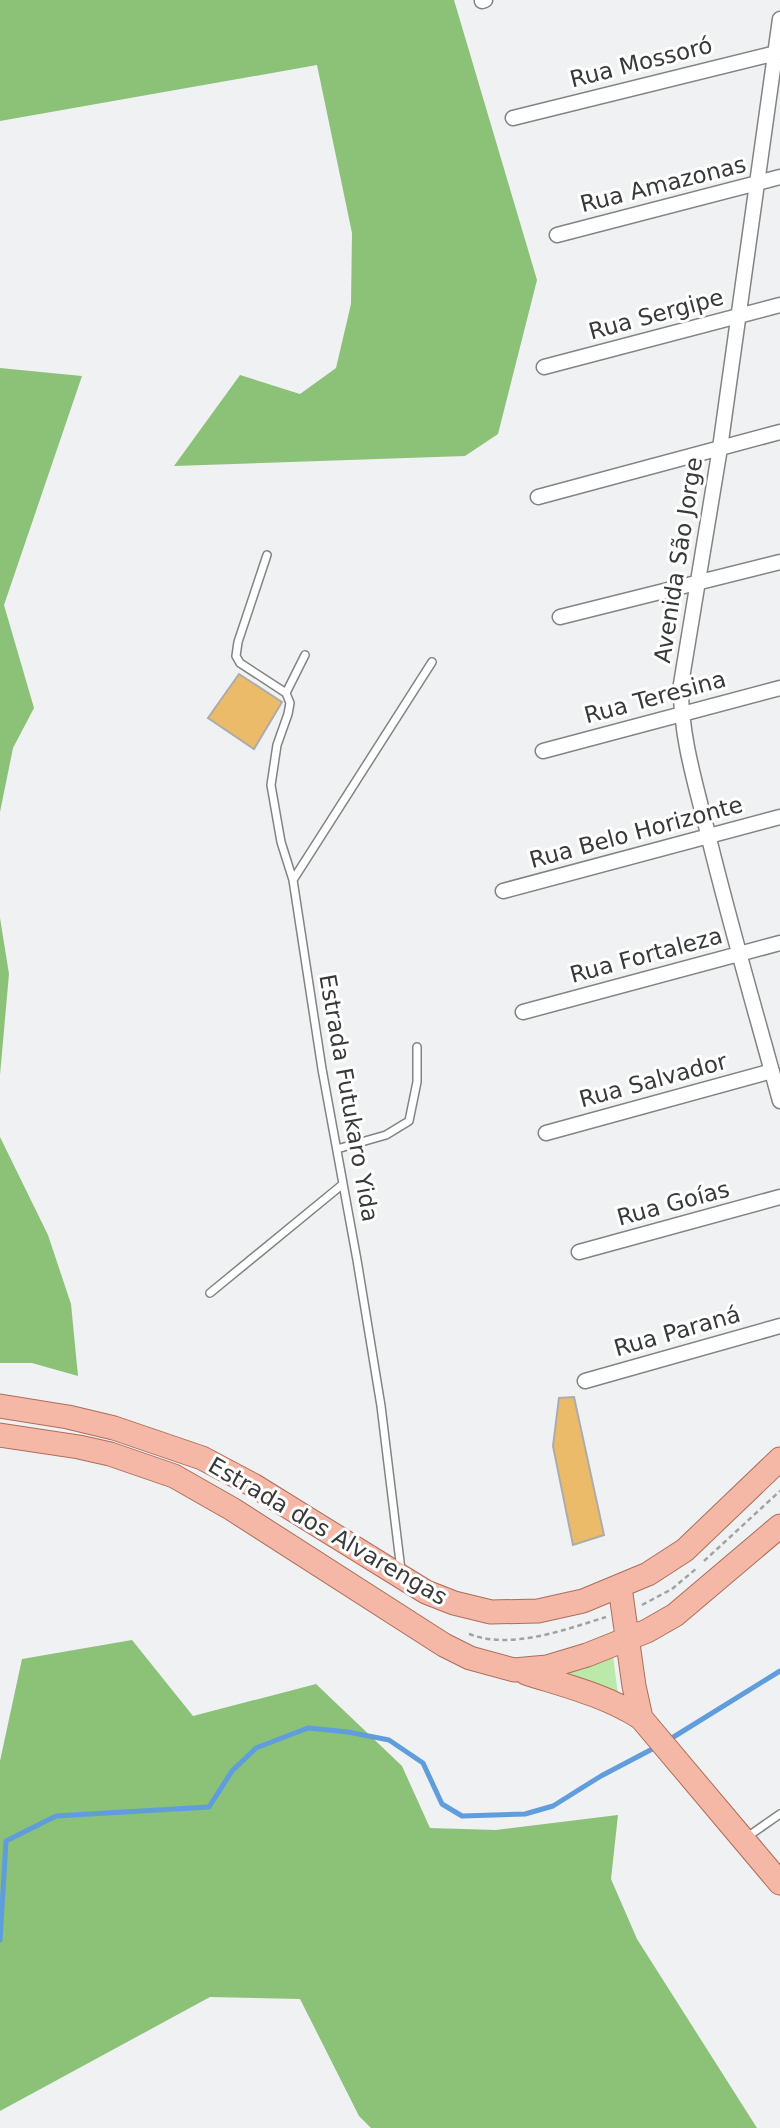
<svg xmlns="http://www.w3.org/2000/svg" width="780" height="2128" font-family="'DejaVu Sans',sans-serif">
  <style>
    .green { fill: #bae9aa }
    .forest { fill: #8cc178 }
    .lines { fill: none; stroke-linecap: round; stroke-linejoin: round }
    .stream { stroke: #609ddd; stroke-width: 5 }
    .building { fill: #ebbb69; stroke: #adacab; stroke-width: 2 }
    .service-casing { stroke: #828384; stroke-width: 10 }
    .minor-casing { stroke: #828384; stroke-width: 17 }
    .primary-casing { stroke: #ae6d5a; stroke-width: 25 }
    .path { stroke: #a1a2a3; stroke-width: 2.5; stroke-dasharray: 5 3.5; stroke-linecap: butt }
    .service { stroke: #fff; stroke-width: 7 }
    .minor { stroke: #fff; stroke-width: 14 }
    .primary { stroke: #f5b8a6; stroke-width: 23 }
    .labels { text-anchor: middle; stroke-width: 6; stroke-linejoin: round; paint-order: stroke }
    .street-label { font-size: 23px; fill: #383939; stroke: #fff }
  </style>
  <rect width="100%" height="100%" fill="#f0f1f3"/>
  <path class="green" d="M 613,1655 L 618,1695 L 564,1671 Z"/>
  <path class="forest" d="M 0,0 L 454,0 L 537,280 L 498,434 L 465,456 L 174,466 L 240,375 L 300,394 L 336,368 L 351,304 L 352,233 L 317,65 L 0,121 Z
    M 0,368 L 82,376 L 4,605 L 34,708 L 13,748 L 0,812 Z
    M 0,918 L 9,974 L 0,1075 Z
    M 0,1137 L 48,1235 L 71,1304 L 78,1376 L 32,1363 L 0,1363 Z
    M 132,1640 L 193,1716 L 316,1684 L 402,1766 L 430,1828 L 496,1830 L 618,1815 L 611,1879 L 637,1939 L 757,2128 L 371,2128 L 359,2116 L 300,1999 L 210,1997 L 0,2111 L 0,1761 L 22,1659 Z"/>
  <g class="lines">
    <path class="stream" d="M 667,1741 L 780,1671
      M 0,1940 L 6,1841 L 56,1816 L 209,1807 L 232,1771 L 256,1748 L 308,1728 L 348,1732 L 389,1740 L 423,1763 L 442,1804 L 462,1816 L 525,1814 L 553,1806 L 601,1776 L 658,1746"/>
  </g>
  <path class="building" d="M 239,674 L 282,702 L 254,749 L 208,718 Z
    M 574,1397 L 604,1535 L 573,1545 L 553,1446 L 559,1398 Z"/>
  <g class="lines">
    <g class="service-casing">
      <path id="service" d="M 267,555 L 238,642 L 236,656 L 240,663 L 286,693 L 290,703 L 288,714 L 277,745 L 271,785 L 281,842 L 293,880
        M 286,693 L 305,655
        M 337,1149 L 386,1135 L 409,1121 L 417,1082 L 417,1047
        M 210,1293 L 343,1184
        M 401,1570 L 381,1406 L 357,1260 L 322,1069 L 293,880 L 432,662
        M 747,1837 L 780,1814"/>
    </g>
    <g class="minor-casing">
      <path id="minor" d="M 482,1 L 485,0
        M 780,19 L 720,448 L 681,684 C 680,732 694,779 706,826 C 728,918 755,1009 780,1101
        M 513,118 L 780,52
        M 557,235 L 780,177
        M 544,367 L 780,305
        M 538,497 L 780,432
        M 560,617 L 780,562
        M 543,751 L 780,688
        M 503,891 L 780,817
        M 523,1012 L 780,943
        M 546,1133 L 772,1071
        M 579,1252 L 780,1197
        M 585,1381 L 780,1326"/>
    </g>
    <g class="primary-casing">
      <path id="primary" d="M 0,1406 L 68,1417 L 114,1428 L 202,1458 L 253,1485 L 426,1592 L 454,1603 L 491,1612 L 538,1611 L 583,1601 L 648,1574 L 685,1550 L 780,1459
        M 0,1435 L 79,1447 L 110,1454 L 174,1476 L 232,1509 L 444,1645 L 470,1658 L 514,1670 L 547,1667 L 587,1655 L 647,1631 L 675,1615 L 780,1526
        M 620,1587 L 634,1686 L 641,1718
        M 526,1673 C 566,1686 605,1695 641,1718 L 780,1883"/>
    </g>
    <path class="path" d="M 704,1561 L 780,1491
      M 642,1605 L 672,1589 L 697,1568
      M 469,1634 C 511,1650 564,1630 606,1617"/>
    <use href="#service" class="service"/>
    <use href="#minor" class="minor"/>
    <use href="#primary" class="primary"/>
  </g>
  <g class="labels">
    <g class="street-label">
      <text transform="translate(641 62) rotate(-14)" y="8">Rua Mossoró</text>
      <text transform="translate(663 184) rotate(-14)" y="8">Rua Amazonas</text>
      <text transform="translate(656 314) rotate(-15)" y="8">Rua Sergipe</text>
      <text transform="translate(678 560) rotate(-81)" y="8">Avenida São Jorge</text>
      <text transform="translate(655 697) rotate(-15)" y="8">Rua Teresina</text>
      <text transform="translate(636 832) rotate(-15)" y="8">Rua Belo Horizonte</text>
      <text transform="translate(646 955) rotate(-15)" y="8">Rua Fortaleza</text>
      <text transform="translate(653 1080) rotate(-15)" y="8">Rua Salvador</text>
      <text transform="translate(349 1098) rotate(80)" y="8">Estrada Futukaro Yida</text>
      <text transform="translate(673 1203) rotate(-15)" y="8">Rua Goías</text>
      <text transform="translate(677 1331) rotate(-16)" y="8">Rua Paraná</text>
      <text transform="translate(328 1531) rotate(30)" y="8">Estrada dos Alvarengas</text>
    </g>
  </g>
</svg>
